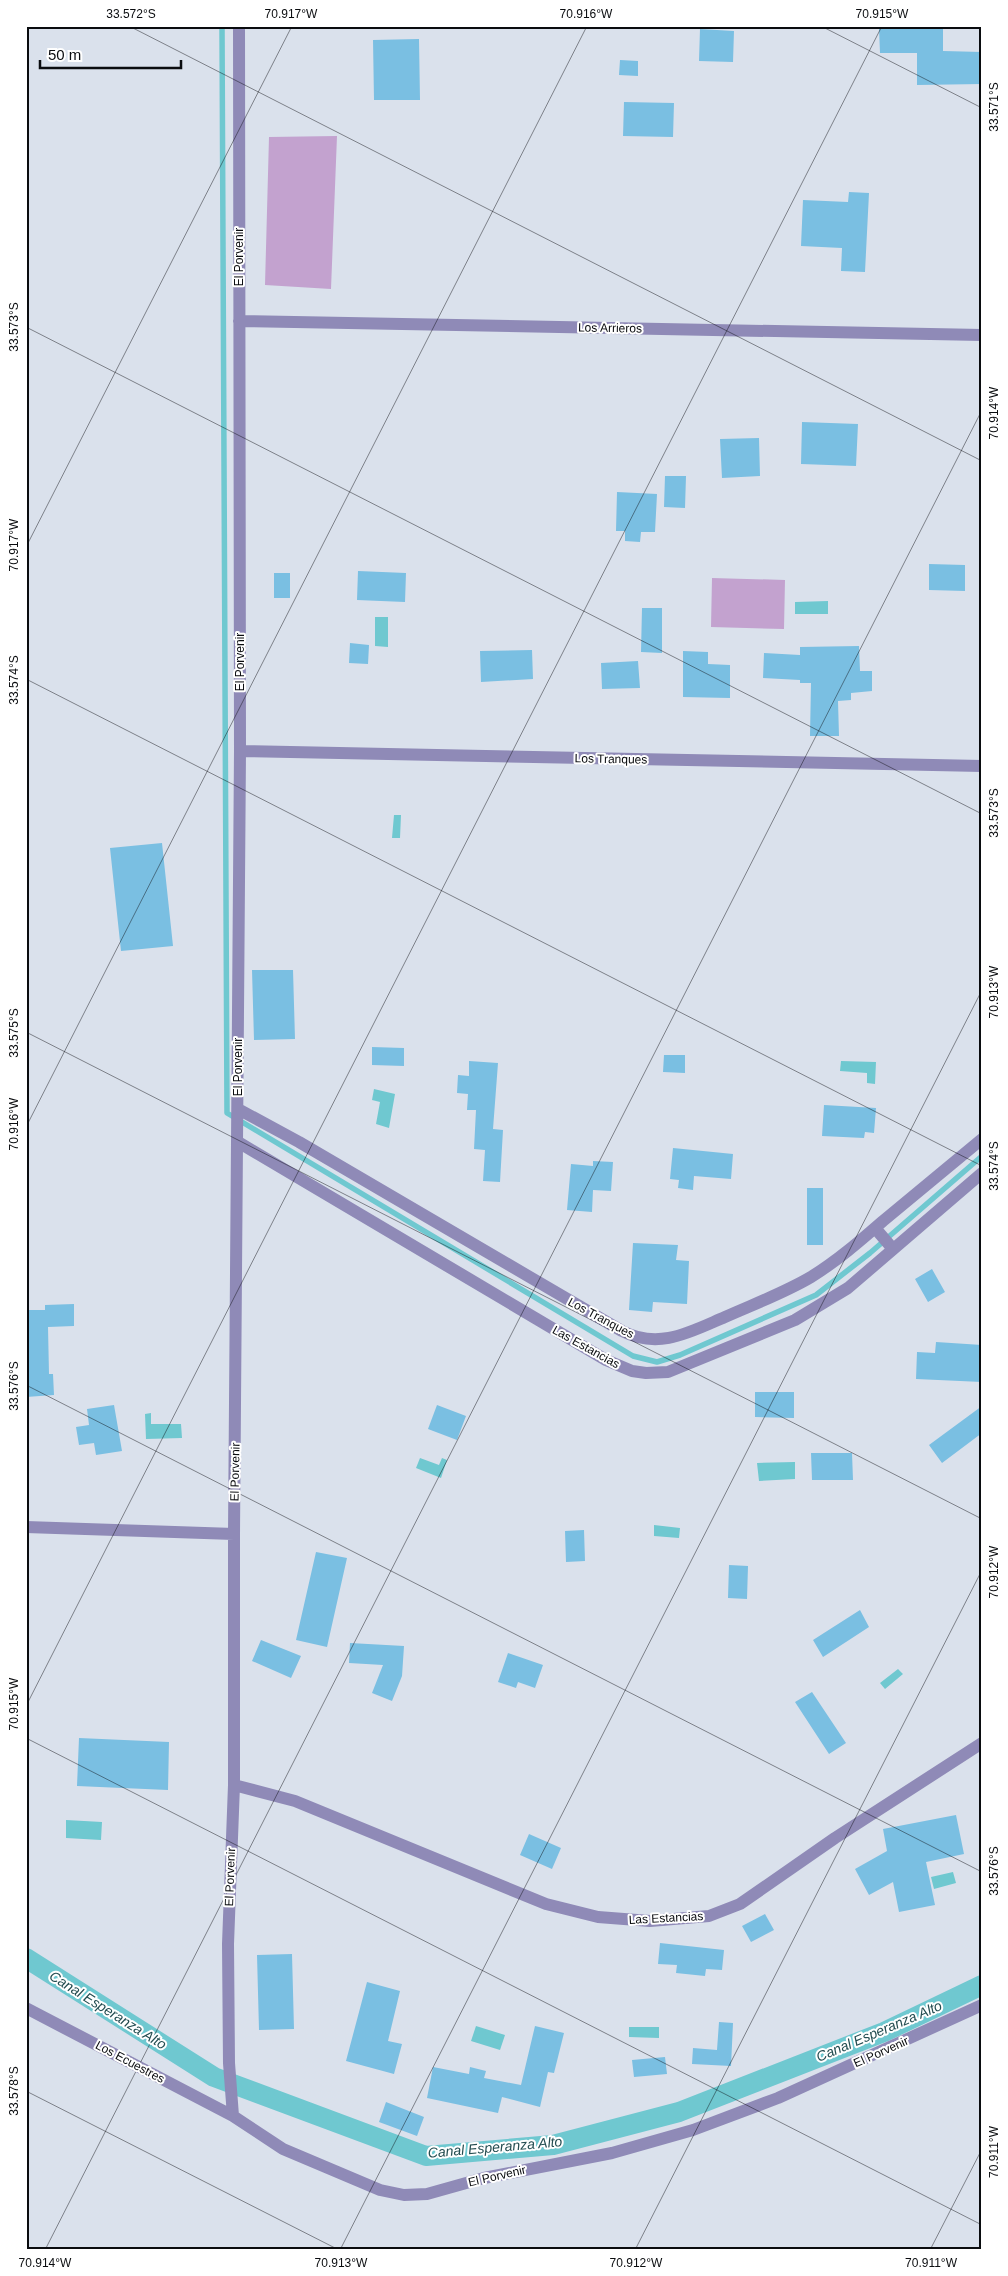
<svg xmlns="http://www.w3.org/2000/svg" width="1008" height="2276" font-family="Arial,sans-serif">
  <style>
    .green { fill: #c3a2cf }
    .water { fill: #6fc8d0 }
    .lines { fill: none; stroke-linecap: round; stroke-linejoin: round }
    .stream { stroke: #6fc8d0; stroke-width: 5.5 }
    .canal { stroke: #6fc8d0; stroke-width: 20 }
    .building { fill: #7abfe2 }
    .minor { stroke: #8f8ab7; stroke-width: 12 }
    .ticks { fill: none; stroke: #0a0c0f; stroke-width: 1; stroke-opacity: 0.45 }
    .labels { text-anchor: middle; stroke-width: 4; stroke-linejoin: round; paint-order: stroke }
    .street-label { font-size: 12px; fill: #0a0c0f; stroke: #fff }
    .water-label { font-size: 14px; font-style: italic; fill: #244d51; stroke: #fff }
    .neatline { fill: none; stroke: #0a0c0f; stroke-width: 2 }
    .ticks-label { font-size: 12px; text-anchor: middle; fill: #0a0c0f }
  </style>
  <rect width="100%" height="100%" fill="#dae1ec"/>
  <path class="green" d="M 337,136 L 331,289 L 265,285 L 269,137 Z
    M 712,578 L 785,580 L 784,629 L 711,627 Z"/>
  <path class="water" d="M 828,601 L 828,614 L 795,614 L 795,602 Z
    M 375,617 L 388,617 L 388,647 L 375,646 Z
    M 394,815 L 401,815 L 400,838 L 392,838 Z
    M 841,1061 L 876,1062 L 875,1084 L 867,1083 L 867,1073 L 840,1071 Z
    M 374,1089 L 395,1094 L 389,1128 L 376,1124 L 380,1102 L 372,1100 Z
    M 151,1413 L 151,1424 L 181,1424 L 182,1438 L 146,1439 L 145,1414 Z
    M 420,1458 L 439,1465 L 442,1458 L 447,1460 L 441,1478 L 416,1468 Z
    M 795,1462 L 795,1479 L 759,1481 L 757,1463 Z
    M 654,1525 L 680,1528 L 679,1538 L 654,1536 Z
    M 898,1669 L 903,1674 L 885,1689 L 880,1683 Z
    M 66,1820 L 102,1822 L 101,1840 L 66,1838 Z
    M 953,1872 L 956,1883 L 934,1889 L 931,1877 Z
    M 476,2026 L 505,2035 L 500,2050 L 471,2041 Z
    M 629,2027 L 659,2027 L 659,2038 L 629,2037 Z"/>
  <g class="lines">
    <path class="stream" d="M 222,26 L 227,1113 L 633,1356 L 657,1362 L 680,1355 L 816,1295 L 870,1253 L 982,1156"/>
    <path class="canal" d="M 26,1958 L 214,2077 L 426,2156 L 553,2145 L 679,2112 L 884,2032 L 982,1985"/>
  </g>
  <path class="building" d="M 923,26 L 943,26 L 943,51 L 982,52 L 982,84 L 917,85 L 917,53 L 880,53 L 879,28 Z
    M 700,29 L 734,31 L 733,62 L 699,61 Z
    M 419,39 L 420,100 L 374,100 L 373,40 Z
    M 620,60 L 638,61 L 638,76 L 619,75 Z
    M 624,102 L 674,103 L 673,137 L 623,136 Z
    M 849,192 L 869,193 L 865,272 L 841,271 L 842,248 L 801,246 L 803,200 L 848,202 Z
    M 802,422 L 858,424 L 856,466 L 801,464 Z
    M 759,438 L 760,476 L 722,478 L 720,439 Z
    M 665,476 L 686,476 L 685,508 L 664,507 Z
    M 617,492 L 657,494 L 655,532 L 641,532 L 640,542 L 625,541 L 625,531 L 616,531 Z
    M 929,564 L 965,565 L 965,591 L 929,590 Z
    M 358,571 L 406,573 L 405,602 L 357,600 Z
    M 274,573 L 290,573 L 290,598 L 274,598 Z
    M 642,608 L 662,608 L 662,653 L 641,652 Z
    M 350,643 L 369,645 L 368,664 L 349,663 Z
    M 859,646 L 860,671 L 872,671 L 872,691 L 851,693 L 851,700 L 838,701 L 839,736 L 810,736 L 811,683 L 800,683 L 800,680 L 763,678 L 764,653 L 800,655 L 800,647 Z
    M 532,650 L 533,679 L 481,682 L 480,651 Z
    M 683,651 L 708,652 L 708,664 L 730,665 L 730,698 L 683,697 Z
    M 638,661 L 640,688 L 602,689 L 601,663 Z
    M 162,843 L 173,946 L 121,951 L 110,848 Z
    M 252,970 L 293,970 L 295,1039 L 254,1040 Z
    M 372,1047 L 404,1048 L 404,1066 L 372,1065 Z
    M 664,1055 L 685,1055 L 685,1073 L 663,1072 Z
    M 469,1061 L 498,1063 L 493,1129 L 503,1130 L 500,1182 L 483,1181 L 485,1150 L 474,1149 L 476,1110 L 467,1110 L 468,1094 L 457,1093 L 458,1075 L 469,1076 Z
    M 824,1105 L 876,1108 L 874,1133 L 865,1132 L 864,1138 L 822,1136 Z
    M 673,1148 L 733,1154 L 731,1179 L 694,1176 L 693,1190 L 678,1188 L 679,1180 L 670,1179 Z
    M 593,1161 L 613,1162 L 611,1191 L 593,1190 L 592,1212 L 567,1210 L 571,1164 L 593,1166 Z
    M 807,1188 L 823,1188 L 823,1245 L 807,1245 Z
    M 633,1243 L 678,1245 L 676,1260 L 689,1261 L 687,1304 L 653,1302 L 652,1312 L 629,1310 Z
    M 932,1269 L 945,1292 L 928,1302 L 915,1279 Z
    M 74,1304 L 74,1326 L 48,1327 L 49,1374 L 53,1374 L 54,1395 L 26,1397 L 26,1310 L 45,1310 L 45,1305 Z
    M 936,1342 L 982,1345 L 982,1382 L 916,1379 L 917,1352 L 935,1353 Z
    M 755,1392 L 794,1392 L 794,1418 L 755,1417 Z
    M 114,1405 L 122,1451 L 96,1455 L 94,1443 L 79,1445 L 76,1427 L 89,1425 L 87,1409 Z
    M 437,1405 L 466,1416 L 457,1440 L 428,1429 Z
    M 982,1406 L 982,1433 L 942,1463 L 929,1445 Z
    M 811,1453 L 852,1453 L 853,1480 L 812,1480 Z
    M 584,1530 L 585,1561 L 566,1562 L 565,1531 Z
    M 316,1552 L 347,1558 L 327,1647 L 296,1640 Z
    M 729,1565 L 748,1566 L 747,1599 L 728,1598 Z
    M 860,1610 L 869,1627 L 823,1657 L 813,1640 Z
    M 261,1640 L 301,1656 L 291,1678 L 252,1661 Z
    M 350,1643 L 404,1646 L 402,1676 L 392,1701 L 372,1693 L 383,1665 L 349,1663 Z
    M 508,1653 L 543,1665 L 535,1688 L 518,1682 L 516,1688 L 498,1682 Z
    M 812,1692 L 846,1743 L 829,1754 L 795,1702 Z
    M 79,1738 L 169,1742 L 168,1790 L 77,1786 Z
    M 956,1815 L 964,1854 L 926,1862 L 935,1905 L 899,1912 L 893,1882 L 869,1895 L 855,1869 L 887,1851 L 883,1829 Z
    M 529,1834 L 561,1848 L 552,1869 L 520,1855 Z
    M 765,1914 L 774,1930 L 751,1942 L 742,1926 Z
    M 660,1943 L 724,1950 L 722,1970 L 706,1969 L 705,1976 L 676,1973 L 677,1965 L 658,1964 Z
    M 292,1954 L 294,2029 L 259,2030 L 257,1955 Z
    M 367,1982 L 400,1991 L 388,2041 L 402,2044 L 394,2074 L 346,2061 Z
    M 719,2022 L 733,2023 L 731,2066 L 692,2064 L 693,2048 L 717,2050 Z
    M 535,2026 L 564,2033 L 554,2073 L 548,2072 L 540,2107 L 502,2097 L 498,2113 L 427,2098 L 433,2067 L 469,2074 L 470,2067 L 486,2071 L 484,2078 L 521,2085 Z
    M 665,2057 L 667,2074 L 634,2077 L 632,2060 Z
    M 386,2102 L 424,2117 L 417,2136 L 379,2122 Z"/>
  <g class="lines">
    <path class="minor" d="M 239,321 L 982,335
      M 240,751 L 982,766
      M 238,1109 L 299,1142 L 622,1331 C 659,1350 690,1332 725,1317 C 754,1304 784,1293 811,1277 C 837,1261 860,1241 883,1221 C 916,1194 949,1166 982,1139
      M 238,1142 L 606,1360 L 632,1371 L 646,1373 L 668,1372 L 795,1320 L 848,1288 L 982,1173
      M 875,1228 L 893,1249
      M 26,1527 L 234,1534
      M 234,1785 L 295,1801 L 546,1904 L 598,1917 L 650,1921 L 709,1916 L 740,1904 L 835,1838 L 982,1743
      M 26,2008 L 233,2116 L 283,2149 L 380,2190 L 404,2195 L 427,2194 L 484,2178 L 612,2153 L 693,2130 L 778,2098 L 982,2005
      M 233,2116 L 229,2063 L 228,1944 L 234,1785 L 234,1534 L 240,751 L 239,26"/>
  </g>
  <path class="ticks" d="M 129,26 L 982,461M 821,26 L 982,108M 26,327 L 982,814M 26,547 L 292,26M 26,679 L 982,1166M 26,1032 L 982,1519M 26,1127 L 587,26M 26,1385 L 982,1872M 26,1706 L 882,26M 26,1738 L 982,2225M 26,2091 L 339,2250M 45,2250 L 982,410M 340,2250 L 982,990M 635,2250 L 982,1570M 930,2250 L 982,2149"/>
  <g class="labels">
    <g class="street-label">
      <text transform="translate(239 257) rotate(-90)" y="4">El Porvenir</text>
      <text transform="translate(610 328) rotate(1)" y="4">Los Arrieros</text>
      <text transform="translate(240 662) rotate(-90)" y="4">El Porvenir</text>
      <text transform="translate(611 759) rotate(1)" y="4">Los Tranques</text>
      <text transform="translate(238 1067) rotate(-90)" y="4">El Porvenir</text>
      <text transform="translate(601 1318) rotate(28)" y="4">Los Tranques</text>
      <text transform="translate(586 1347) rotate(29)" y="4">Las Estancias</text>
      <text transform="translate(235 1472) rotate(-89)" y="4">El Porvenir</text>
      <text transform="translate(230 1877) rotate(-88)" y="4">El Porvenir</text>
      <text transform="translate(666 1918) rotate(-3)" y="4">Las Estancias</text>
      <text transform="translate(881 2052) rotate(-24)" y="4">El Porvenir</text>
      <text transform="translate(130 2062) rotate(28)" y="4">Los Ecuestres</text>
      <text transform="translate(497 2176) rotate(-13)" y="4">El Porvenir</text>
    </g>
    <g class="water-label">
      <text transform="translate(108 2010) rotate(32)" y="5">Canal Esperanza Alto</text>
      <text transform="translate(879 2031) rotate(-23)" y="5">Canal Esperanza Alto</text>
      <text transform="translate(495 2147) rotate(-5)" y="5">Canal Esperanza Alto</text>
    </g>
  </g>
  <rect width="1008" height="2276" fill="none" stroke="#ffffff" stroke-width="55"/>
  <path d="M40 60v8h141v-8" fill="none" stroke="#0a0c0f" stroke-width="2.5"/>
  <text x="48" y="60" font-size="15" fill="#0a0c0f" stroke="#ffffff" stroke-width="4" paint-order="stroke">50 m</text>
  <rect x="28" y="28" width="952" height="2220" class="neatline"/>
  <g class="ticks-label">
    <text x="131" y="18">33.572°S</text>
    <text x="291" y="18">70.917°W</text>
    <text x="586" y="18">70.916°W</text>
    <text x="882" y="18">70.915°W</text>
    <text transform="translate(994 107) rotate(-90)" y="4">33.571°S</text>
    <text transform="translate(14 327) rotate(-90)" y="4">33.573°S</text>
    <text transform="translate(994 413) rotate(-90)" y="4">70.914°W</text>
    <text transform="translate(14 545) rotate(-90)" y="4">70.917°W</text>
    <text transform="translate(14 680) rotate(-90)" y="4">33.574°S</text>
    <text transform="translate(994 813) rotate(-90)" y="4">33.573°S</text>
    <text transform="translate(994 992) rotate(-90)" y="4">70.913°W</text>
    <text transform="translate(14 1033) rotate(-90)" y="4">33.575°S</text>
    <text transform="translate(14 1124) rotate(-90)" y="4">70.916°W</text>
    <text transform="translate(994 1166) rotate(-90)" y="4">33.574°S</text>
    <text transform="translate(14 1386) rotate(-90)" y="4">33.576°S</text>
    <text transform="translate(994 1572) rotate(-90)" y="4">70.912°W</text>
    <text transform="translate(14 1704) rotate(-90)" y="4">70.915°W</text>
    <text transform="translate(994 1871) rotate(-90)" y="4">33.576°S</text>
    <text transform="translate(14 2091) rotate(-90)" y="4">33.578°S</text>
    <text transform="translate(994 2152) rotate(-90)" y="4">70.911°W</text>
    <text x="45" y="2267">70.914°W</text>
    <text x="341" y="2267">70.913°W</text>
    <text x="636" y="2267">70.912°W</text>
    <text x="931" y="2267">70.911°W</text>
  </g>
</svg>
